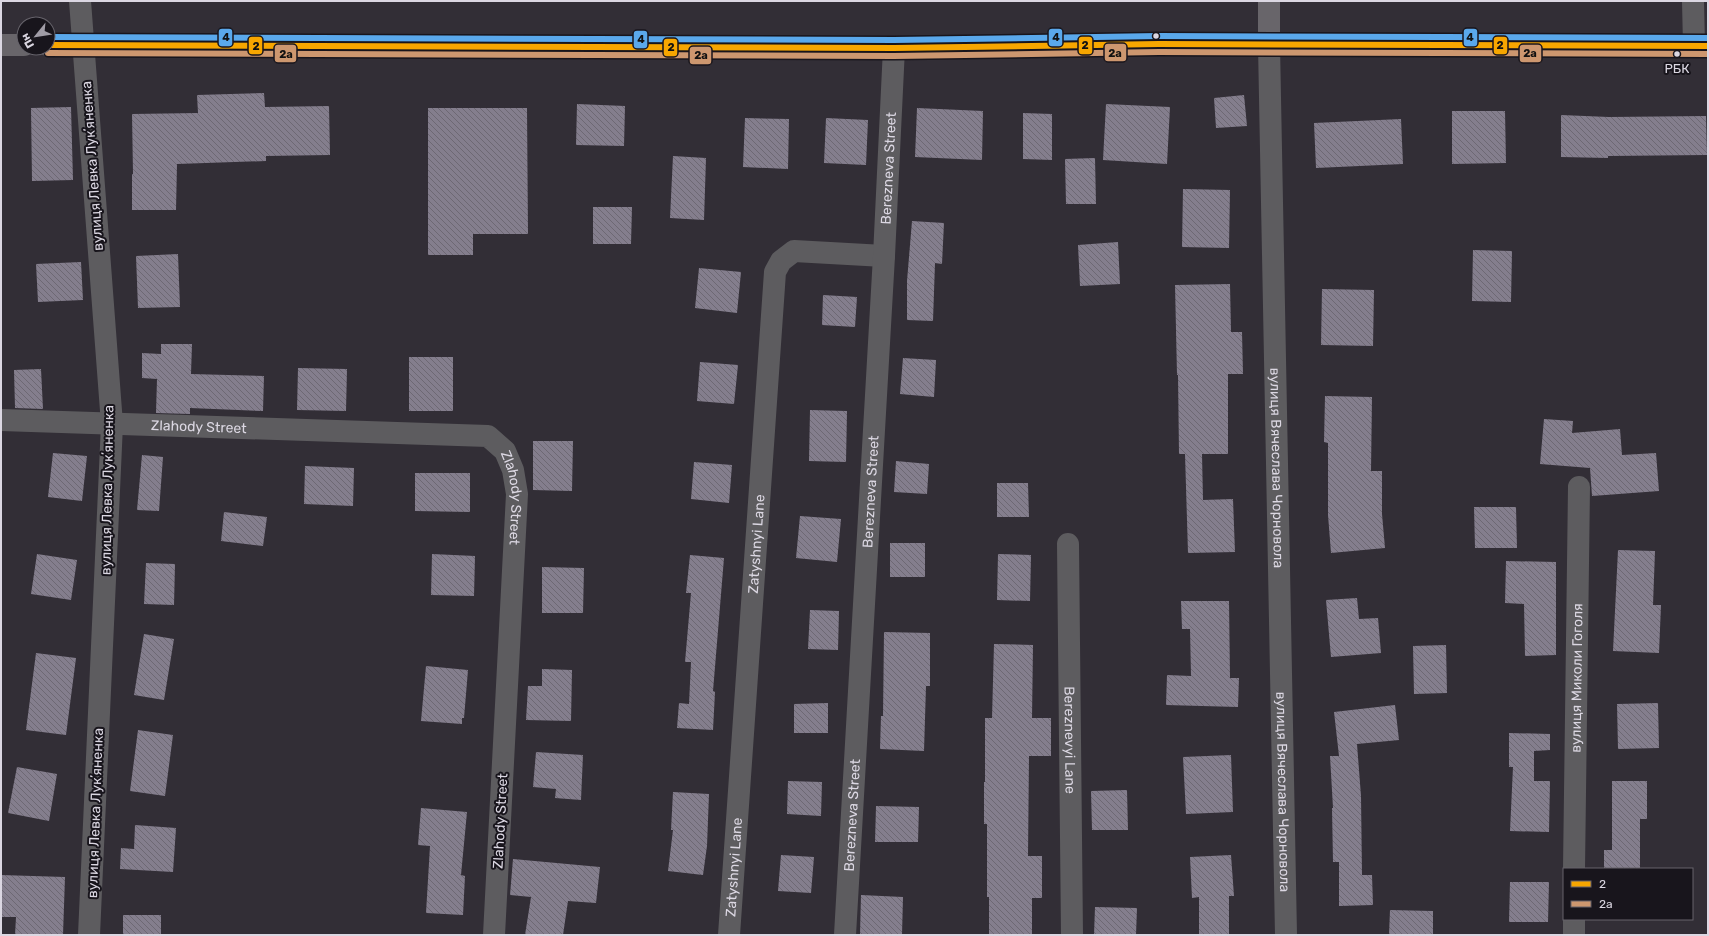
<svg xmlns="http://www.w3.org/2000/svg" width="1709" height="936" font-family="Rubik,sans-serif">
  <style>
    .building { fill: url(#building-back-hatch) }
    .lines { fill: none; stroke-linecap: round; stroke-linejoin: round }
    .minor { stroke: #5d5c5f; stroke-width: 22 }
    .tertiary { stroke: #5d5c5f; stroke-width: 22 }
    .secondary { stroke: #68656a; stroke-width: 22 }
    .bus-1-casing { stroke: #18151c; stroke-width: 9 }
    .bus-2-casing { stroke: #18151c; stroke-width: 9 }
    .bus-3-casing { stroke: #18151c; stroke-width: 9 }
    .bus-1 { stroke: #f7a600; stroke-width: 6 }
    .bus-2 { stroke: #cd976f; stroke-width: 6 }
    .bus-3 { stroke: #5aa8eb; stroke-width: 6 }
    .bus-dot { fill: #dbd7e2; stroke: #18151c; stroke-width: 1.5 }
    .labels { text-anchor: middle; stroke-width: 4; stroke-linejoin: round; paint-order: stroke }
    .bus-label { font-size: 13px; fill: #dbd7e2; stroke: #18151c }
    .street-label { font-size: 14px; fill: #dbd7e2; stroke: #18151c }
    .line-badge { stroke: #18151c; stroke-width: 1.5 }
    .pale-badge-label { font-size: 11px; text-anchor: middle; font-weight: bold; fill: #111 }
  </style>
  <defs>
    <pattern id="building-back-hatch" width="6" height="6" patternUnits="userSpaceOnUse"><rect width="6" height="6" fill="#847e8d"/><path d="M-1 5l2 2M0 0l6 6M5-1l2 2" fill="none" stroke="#6d6873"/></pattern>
  </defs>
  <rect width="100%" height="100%" fill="#322e36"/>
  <path class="building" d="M 264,93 L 265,107 L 329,106 L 330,155 L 266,156 L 266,161 L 177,164 L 176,210 L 132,210 L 132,174 L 133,174 L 132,114 L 198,113 L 197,95 Z
    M 1244,95 L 1247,126 L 1216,128 L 1214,98 Z
    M 577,104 L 625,106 L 624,146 L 576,145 Z
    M 1106,104 L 1170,107 L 1167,164 L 1103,160 Z
    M 71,107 L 73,180 L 32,181 L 31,108 Z
    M 428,108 L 527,108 L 528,234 L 473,234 L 473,255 L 428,255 Z
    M 917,108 L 983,111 L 982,160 L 915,157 Z
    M 1452,111 L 1505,111 L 1506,163 L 1452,164 Z
    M 1023,113 L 1052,114 L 1052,160 L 1023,159 Z
    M 1561,115 L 1609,117 L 1706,116 L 1707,155 L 1608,156 L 1608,158 L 1561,157 Z
    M 745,118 L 789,119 L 788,169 L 743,167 Z
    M 826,118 L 868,120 L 866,165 L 824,163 Z
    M 1401,119 L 1403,164 L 1316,168 L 1314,123 Z
    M 673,156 L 706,158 L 704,220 L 670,218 Z
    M 1095,158 L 1096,204 L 1066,204 L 1065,159 Z
    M 1183,189 L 1230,190 L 1229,248 L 1182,247 Z
    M 593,207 L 632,207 L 631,244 L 593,244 Z
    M 912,221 L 944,223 L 942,264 L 935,263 L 933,321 L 907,320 L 907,281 Z
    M 1118,242 L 1120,284 L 1080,286 L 1078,245 Z
    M 1473,250 L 1512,251 L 1511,302 L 1472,301 Z
    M 178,254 L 180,307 L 138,308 L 136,256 Z
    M 81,262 L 83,300 L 38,302 L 36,264 Z
    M 699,268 L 741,272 L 737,313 L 695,308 Z
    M 1230,284 L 1231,332 L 1242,332 L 1243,374 L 1228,374 L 1228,454 L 1202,454 L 1203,500 L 1233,499 L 1235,552 L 1188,553 L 1185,454 L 1179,454 L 1178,375 L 1177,375 L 1175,285 Z
    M 1322,289 L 1374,290 L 1373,346 L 1321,345 Z
    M 823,295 L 857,297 L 855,327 L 822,325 Z
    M 161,344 L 192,344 L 191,374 L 264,376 L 263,411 L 190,408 L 190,414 L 156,413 L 157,379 L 142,378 L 142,353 L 161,354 Z
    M 409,357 L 453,357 L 453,411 L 409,411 Z
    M 903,358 L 936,360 L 934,397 L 900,394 Z
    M 700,362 L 738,365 L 734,404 L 697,401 Z
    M 298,368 L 347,369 L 346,411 L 297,410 Z
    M 41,369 L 43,409 L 15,408 L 14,370 Z
    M 1325,396 L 1372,397 L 1371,471 L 1382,471 L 1382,514 L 1385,548 L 1331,553 L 1328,515 L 1328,443 L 1324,442 Z
    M 810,410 L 847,411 L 846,462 L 809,461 Z
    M 1544,419 L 1573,421 L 1572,433 L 1620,429 L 1622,455 L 1656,453 L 1659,491 L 1592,496 L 1590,468 L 1540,464 Z
    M 533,441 L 573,441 L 572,491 L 533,490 Z
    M 53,453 L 87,456 L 82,501 L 48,497 Z
    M 142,455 L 163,457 L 159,511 L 137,510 Z
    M 896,461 L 929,464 L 927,494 L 894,492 Z
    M 694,462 L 732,465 L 729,503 L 691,499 Z
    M 305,466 L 354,468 L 353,506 L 304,504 Z
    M 415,473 L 470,473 L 470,512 L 415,511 Z
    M 997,483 L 1028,483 L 1029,517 L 997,517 Z
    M 1474,507 L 1516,507 L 1517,548 L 1475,548 Z
    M 224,512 L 267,517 L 263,546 L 221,541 Z
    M 800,516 L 841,519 L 837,562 L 796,558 Z
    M 890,543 L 925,543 L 925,577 L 890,577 Z
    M 1618,550 L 1655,551 L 1653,605 L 1661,605 L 1659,653 L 1613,651 Z
    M 37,554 L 77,560 L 71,600 L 31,594 Z
    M 432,554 L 475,556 L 474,596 L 431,595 Z
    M 998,554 L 1031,555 L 1030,601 L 997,600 Z
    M 690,555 L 724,558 L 713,691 L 715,692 L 713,730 L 677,728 L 679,703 L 689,704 L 691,662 L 685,662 L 691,593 L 686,593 Z
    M 1506,561 L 1556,562 L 1556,655 L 1525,656 L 1524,604 L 1505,603 Z
    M 146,563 L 175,564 L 174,605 L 144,604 Z
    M 542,567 L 584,568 L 583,613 L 542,613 Z
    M 1357,598 L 1359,619 L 1378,618 L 1381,653 L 1331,657 L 1326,600 Z
    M 1181,601 L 1229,601 L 1230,678 L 1239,678 L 1238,707 L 1166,705 L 1167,675 L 1191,676 L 1190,629 L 1182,629 Z
    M 810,610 L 839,611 L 838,650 L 808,649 Z
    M 884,632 L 930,633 L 930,686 L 926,686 L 924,751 L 880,749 L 881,716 L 883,716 Z
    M 144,634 L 174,639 L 164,700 L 134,695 Z
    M 994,644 L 1033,645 L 1032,718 L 1051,718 L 1051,756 L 1029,756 L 1028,856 L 1042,856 L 1042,898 L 1032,898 L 1032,935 L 989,935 L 989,897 L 987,897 L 987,824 L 984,824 L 984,782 L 985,782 L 985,718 L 992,718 Z
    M 1446,645 L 1447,693 L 1414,694 L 1413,646 Z
    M 36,653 L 76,658 L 66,735 L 26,730 Z
    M 426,666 L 468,670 L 464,718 L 462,718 L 462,724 L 421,721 Z
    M 542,669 L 572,670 L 571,721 L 526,720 L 528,686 L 542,686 Z
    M 828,703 L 828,733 L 794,733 L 794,704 Z
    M 1658,703 L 1659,748 L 1618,749 L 1617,704 Z
    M 1395,705 L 1399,740 L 1357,744 L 1361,796 L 1362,875 L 1372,875 L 1373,905 L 1339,906 L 1339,862 L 1333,862 L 1332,808 L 1333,808 L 1330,756 L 1339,756 L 1334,712 Z
    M 138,730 L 173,735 L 165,796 L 130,791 Z
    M 1509,733 L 1550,734 L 1550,750 L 1534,751 L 1534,781 L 1550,781 L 1549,832 L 1510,831 L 1513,767 L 1509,767 Z
    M 536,752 L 583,755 L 581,800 L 555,798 L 556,789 L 533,787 Z
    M 1231,755 L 1233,812 L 1186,814 L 1183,757 Z
    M 17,767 L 57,774 L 49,821 L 8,813 Z
    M 788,781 L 822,782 L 821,816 L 787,814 Z
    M 1612,781 L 1647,781 L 1647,819 L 1640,819 L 1640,869 L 1604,869 L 1604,850 L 1612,850 Z
    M 1127,790 L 1128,830 L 1092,830 L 1091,791 Z
    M 673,792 L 709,794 L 707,846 L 703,875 L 668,871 L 673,830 L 671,830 Z
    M 876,806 L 919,807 L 918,842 L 875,842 Z
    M 421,808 L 467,812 L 461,875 L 465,876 L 463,915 L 426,913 L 430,846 L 418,845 Z
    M 135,825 L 176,828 L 173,872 L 120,869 L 121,848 L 134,849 Z
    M 781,855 L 814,857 L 811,893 L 778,891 Z
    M 1231,855 L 1234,896 L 1229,896 L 1229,935 L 1199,935 L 1199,897 L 1192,898 L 1190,857 Z
    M 513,859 L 600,867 L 596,903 L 568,901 L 563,935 L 525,935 L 531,897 L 510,895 Z
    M 1,875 L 65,877 L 63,935 L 15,935 L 16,917 L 1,917 Z
    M 1510,882 L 1549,882 L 1548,922 L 1509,922 Z
    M 861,895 L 903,897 L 902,935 L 860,934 Z
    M 1095,907 L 1137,908 L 1136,935 L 1094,935 Z
    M 1390,910 L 1433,911 L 1433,935 L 1389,935 Z
    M 123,915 L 161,915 L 161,935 L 123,935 Z"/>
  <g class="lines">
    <g class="minor">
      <path d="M 80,1 L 112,424 L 89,935"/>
      <path d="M 1693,1 L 1694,46"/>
      <path id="s1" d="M 1269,45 L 1286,935"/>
      <path id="s2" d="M 1,420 L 488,436 L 505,451 L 513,470 L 517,494 L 494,935"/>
      <path id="s3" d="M 1068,544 L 1072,935"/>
      <path id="s4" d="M 1574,869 L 1579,487"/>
      <path id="s5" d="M 729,935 L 775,272 L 781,261 L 794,251 L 884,256"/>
      <path id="s6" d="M 845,935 L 884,256 L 894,48"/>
      <path d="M 1574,935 L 1574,919"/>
    </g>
    <path class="tertiary" d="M 1269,45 L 1708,46"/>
    <path class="secondary" d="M 1,45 L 24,45
      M 48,45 L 894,48 L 1159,44 L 1269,45 L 1269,1"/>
    <g class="bus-1-casing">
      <path id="bus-1" d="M 48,45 L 894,48 L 1159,44 L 1708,46"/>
    </g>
    <g class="bus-2-casing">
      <path id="bus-2" d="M 48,53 L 894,56 L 1159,52 L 1708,54"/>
    </g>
    <g class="bus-3-casing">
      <path id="bus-3" d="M 48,37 L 894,40 L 1159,36 L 1708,38"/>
    </g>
    <use href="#bus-1" class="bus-1"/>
    <use href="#bus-2" class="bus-2"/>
    <use href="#bus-3" class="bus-3"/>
  </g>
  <g class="bus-dot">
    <circle cx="1156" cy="36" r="3.5"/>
    <circle cx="1677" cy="54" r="3.5"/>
  </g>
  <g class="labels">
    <g class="bus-label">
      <text x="1677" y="73">РБК</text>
    </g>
    <g class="street-label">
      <text transform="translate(92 166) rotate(-94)" y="5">вулиця Левка Лукʼяненка</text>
      <text dy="5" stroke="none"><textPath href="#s6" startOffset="768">Berezneva Street</textPath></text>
      <text dy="5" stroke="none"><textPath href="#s2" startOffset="198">Zlahody Street</textPath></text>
      <text dy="5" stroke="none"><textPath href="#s1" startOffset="423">вулиця Вячеслава Чорновола</textPath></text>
      <text transform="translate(107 490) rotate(-89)" y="5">вулиця Левка Лукʼяненка</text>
      <text dy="5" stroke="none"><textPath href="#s6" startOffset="444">Berezneva Street</textPath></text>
      <text dy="5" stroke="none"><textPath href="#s2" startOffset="558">Zlahody Street</textPath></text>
      <text dy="5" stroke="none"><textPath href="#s5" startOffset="392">Zatyshnyi Lane</textPath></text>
      <text dy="5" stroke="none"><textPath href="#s4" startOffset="191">вулиця Миколи Гоголя</textPath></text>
      <text dy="5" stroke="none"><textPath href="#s3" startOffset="196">Bereznevyi Lane</textPath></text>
      <text dy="5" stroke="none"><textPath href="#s1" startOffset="747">вулиця Вячеслава Чорновола</textPath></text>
      <text transform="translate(95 813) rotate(-88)" y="5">вулиця Левка Лукʼяненка</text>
      <text dy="5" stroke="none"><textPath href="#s6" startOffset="120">Berezneva Street</textPath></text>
      <text transform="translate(500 821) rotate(-87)" y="5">Zlahody Street</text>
      <text dy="5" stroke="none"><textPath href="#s5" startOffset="68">Zatyshnyi Lane</textPath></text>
    </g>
  </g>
  <g class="line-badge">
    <rect x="1463" y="28" width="15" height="19" rx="4" fill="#5aa8eb"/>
    <rect x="1048" y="28" width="15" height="19" rx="4" fill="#5aa8eb"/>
    <rect x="218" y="28" width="15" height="19" rx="4" fill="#5aa8eb"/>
    <rect x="633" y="30" width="15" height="19" rx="4" fill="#5aa8eb"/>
    <rect x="1078" y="36" width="15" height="19" rx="4" fill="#f7a600"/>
    <rect x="1493" y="36" width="15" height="19" rx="4" fill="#f7a600"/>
    <rect x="248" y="36" width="15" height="19" rx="4" fill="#f7a600"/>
    <rect x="663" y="38" width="15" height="19" rx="4" fill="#f7a600"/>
    <rect x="1104" y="43" width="23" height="19" rx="4" fill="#cd976f"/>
    <rect x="1519" y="44" width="23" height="19" rx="4" fill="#cd976f"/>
    <rect x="274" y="44" width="23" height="19" rx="4" fill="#cd976f"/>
    <rect x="689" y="46" width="23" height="19" rx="4" fill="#cd976f"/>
  </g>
  <g class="pale-badge-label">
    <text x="1470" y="41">4</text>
    <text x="1056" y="41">4</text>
    <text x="226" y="41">4</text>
    <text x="641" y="43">4</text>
    <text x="1085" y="49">2</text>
    <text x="1500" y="49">2</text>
    <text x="256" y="50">2</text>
    <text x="671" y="51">2</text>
    <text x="1115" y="57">2а</text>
    <text x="1530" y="57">2а</text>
    <text x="286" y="58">2а</text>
    <text x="701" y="59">2а</text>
  </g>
  <rect width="1709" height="936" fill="none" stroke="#dbd7e2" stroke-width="4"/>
  <rect x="1563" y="868" width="130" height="52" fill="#18151c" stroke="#66636b"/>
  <rect x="1571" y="881" width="20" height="6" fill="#f7a600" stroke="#66636b"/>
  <text x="1599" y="888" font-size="12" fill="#dbd7e2">2</text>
  <rect x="1571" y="901" width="20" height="6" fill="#cd976f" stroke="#66636b"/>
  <text x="1599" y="908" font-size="12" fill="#dbd7e2">2а</text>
  <g transform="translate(36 36) rotate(240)"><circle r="19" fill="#18151c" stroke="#66636b"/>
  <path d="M0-3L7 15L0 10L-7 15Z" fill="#a09ca6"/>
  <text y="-6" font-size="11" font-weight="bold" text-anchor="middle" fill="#dbd7e2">Пн</text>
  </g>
</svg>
